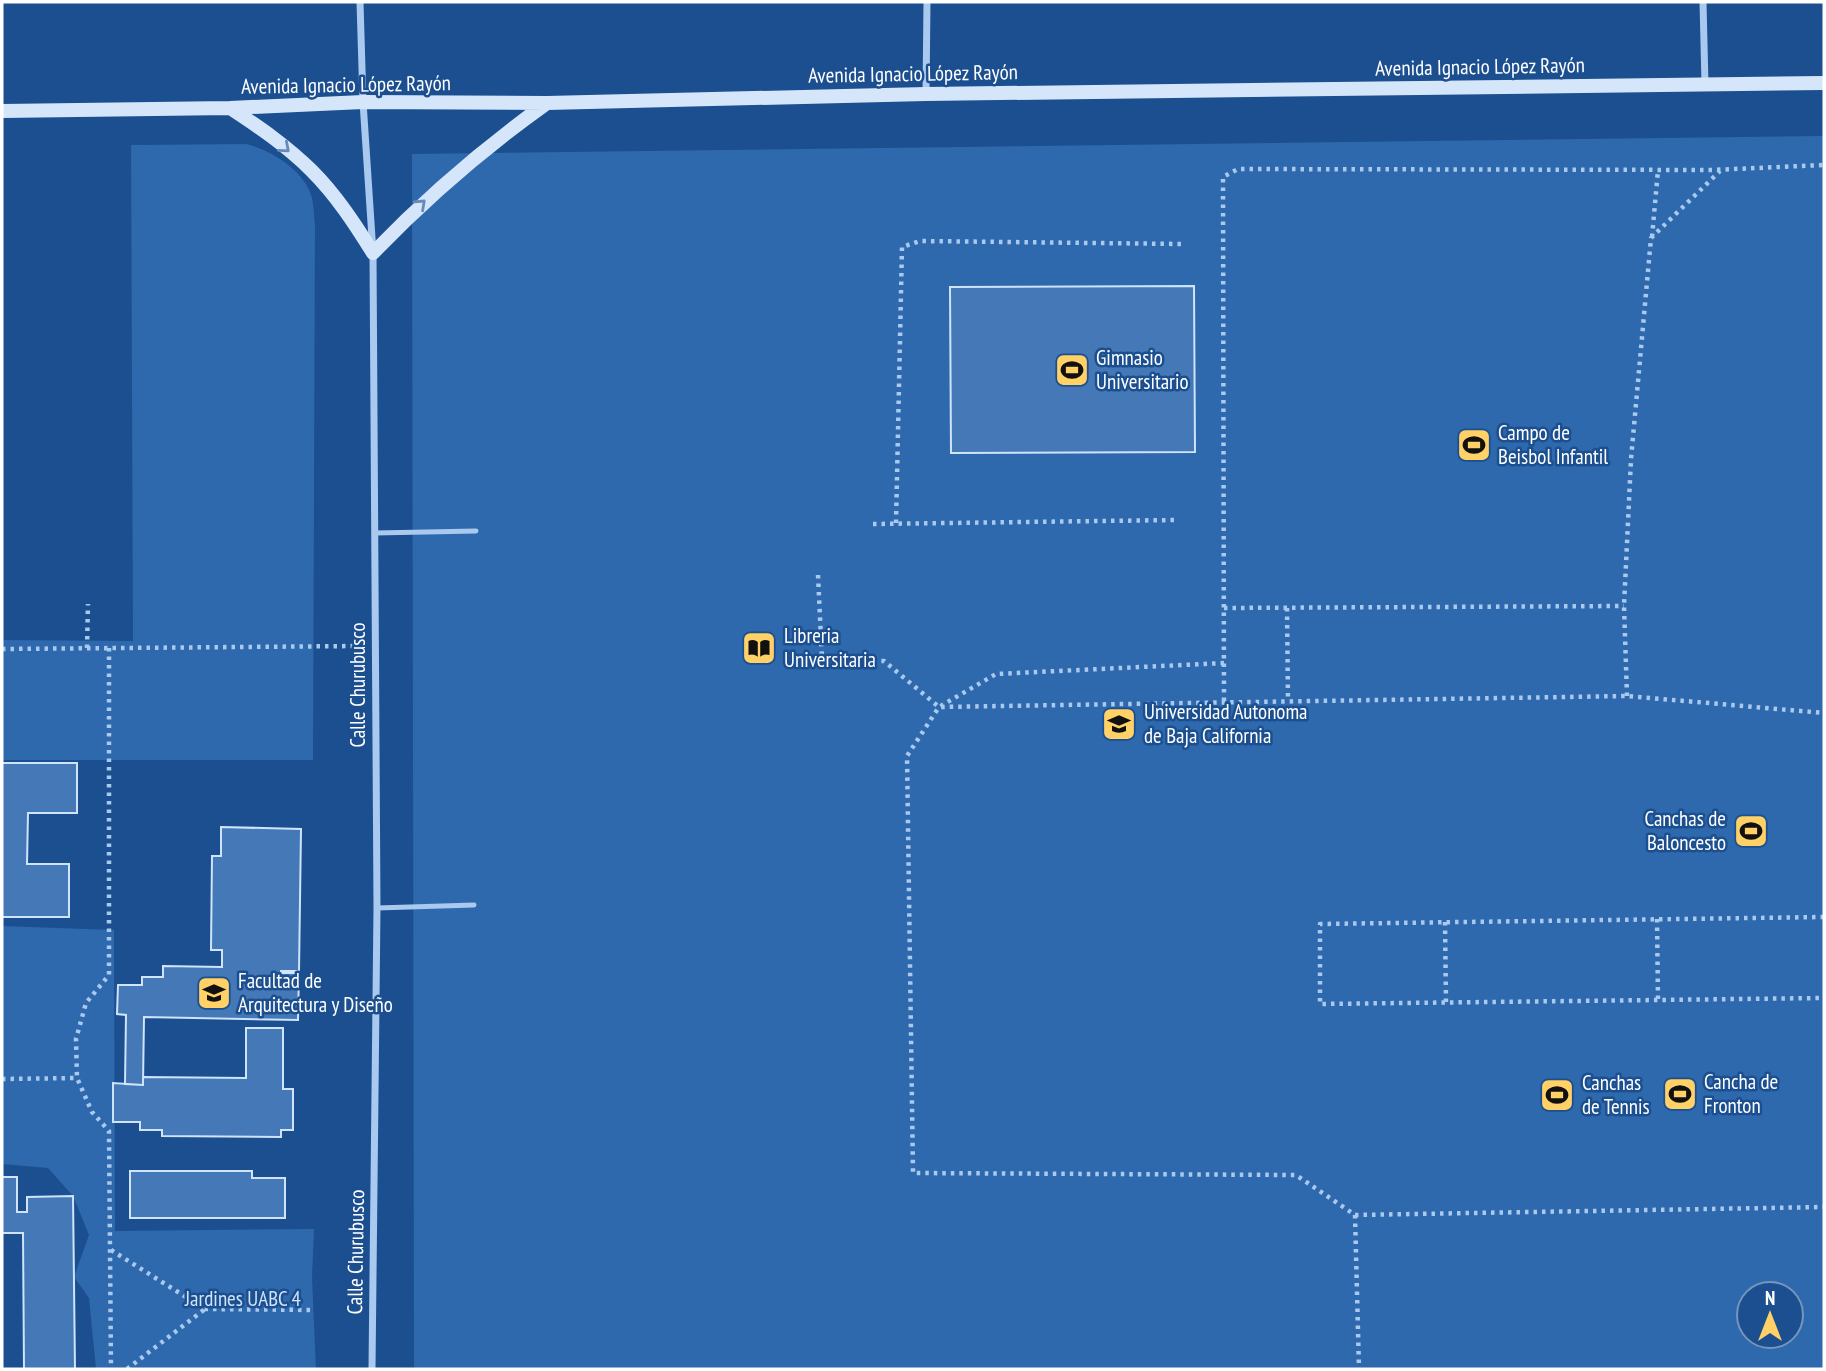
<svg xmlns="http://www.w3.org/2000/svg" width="1826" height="1371" font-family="'PT Sans Narrow',sans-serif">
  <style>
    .green { fill: #2e69ad; fill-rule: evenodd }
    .building { fill: #4478b7; stroke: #cfe3fa; stroke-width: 2 }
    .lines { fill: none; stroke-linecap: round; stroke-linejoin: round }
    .path { stroke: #a9c9ee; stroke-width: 4.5; stroke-dasharray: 3.5 5; stroke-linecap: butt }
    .lane { stroke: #a9c9ee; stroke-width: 5 }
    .street { stroke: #a9c9ee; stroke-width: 7 }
    .secondary { stroke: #d6e6fa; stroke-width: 14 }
    .oneway { stroke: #668bba }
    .labels { text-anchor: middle; stroke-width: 5; stroke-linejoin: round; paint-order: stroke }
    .street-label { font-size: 21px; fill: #fff; stroke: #1b4f8f }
    .poi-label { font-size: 21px; fill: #fff; stroke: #1b4f8f; text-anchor: start }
    .park-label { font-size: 21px; fill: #cfe3fa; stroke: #1b4f8f }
  </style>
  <rect width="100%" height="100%" fill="#1b4f8f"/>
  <path class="green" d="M 1824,136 L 1824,1369 L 414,1369 L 412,154 ZM 1749,1294 L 1791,1294 L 1791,1336 L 1749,1336 Z
    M 246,144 C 271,150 305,171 312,198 C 314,207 314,217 315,226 L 313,760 L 2,760 L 2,640 L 133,641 L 131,145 Z
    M 2,926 L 114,930 L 115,1231 L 314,1229 L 312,1278 L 316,1369 L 96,1369 L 89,1298 L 74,1277 L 89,1235 L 73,1196 L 48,1168 L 2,1164 Z"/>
  <path class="building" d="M 1194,286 L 1195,452 L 951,453 L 950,287 Z
    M 2,763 L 77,763 L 77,813 L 28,813 L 27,864 L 69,864 L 69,917 L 2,917 Z
    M 221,827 L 301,829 L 299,971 L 281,971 L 281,973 L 299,973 L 298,1020 L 144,1017 L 143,1085 L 125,1084 L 126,1015 L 117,1014 L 118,985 L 142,985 L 142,977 L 163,977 L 163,966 L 222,967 L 222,950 L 211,950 L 212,856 L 221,856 Z
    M 246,1028 L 283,1028 L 283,1089 L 293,1089 L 293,1130 L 281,1130 L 281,1137 L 162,1136 L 162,1130 L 140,1130 L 140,1122 L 113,1122 L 113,1083 L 143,1085 L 143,1077 L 246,1078 Z
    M 130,1171 L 252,1171 L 252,1178 L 285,1178 L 285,1218 L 130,1218 Z
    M 2,1177 L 17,1177 L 17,1212 L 27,1212 L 27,1197 L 73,1196 L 75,1369 L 24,1369 L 23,1233 L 2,1233 Z"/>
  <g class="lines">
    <path class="path" d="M 1652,237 L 1658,170
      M 896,523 L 902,247 L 920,241 L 1181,244
      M 873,524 L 1176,520
      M 818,575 L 822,660 L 884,661 L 939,707 L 1627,696 L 1824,713
      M 1224,608 L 1624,606
      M 1287,608 L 1288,701
      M 87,648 L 88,604
      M 109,648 L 109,975 L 86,1003 L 76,1039 L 77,1078 L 92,1112 L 109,1131 L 111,1369
      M 2,649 L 358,646
      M 1224,663 L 996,674 L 939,707 L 907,756 L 913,1173 L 1296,1175 L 1355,1215 L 1824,1207
      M 1627,696 L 1624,606 L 1631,459 L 1651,238 L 1720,171
      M 1224,701 L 1223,177 L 1238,169 L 1712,170 L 1824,165
      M 1824,917 L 1320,924 L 1320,1004 L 1824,998
      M 1657,919 L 1658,1000
      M 1445,922 L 1446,1003
      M 2,1079 L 77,1078
      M 1355,1215 L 1359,1369
      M 111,1250 L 205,1309 L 315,1310
      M 127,1369 L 205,1309"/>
    <path class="lane" d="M 375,533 L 476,531
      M 377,908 L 474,905"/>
    <path class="street" d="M 360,2 L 363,102 L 373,253 L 377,908 L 372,1369
      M 1703,2 L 1705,85
      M 926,94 L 927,2"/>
    <path class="secondary" d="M 230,108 C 259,127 287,146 312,171 C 336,195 355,224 373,253 C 427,197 484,148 547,103
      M 2,111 L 230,108 L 363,102 L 547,103 L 926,94 L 1824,83"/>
  </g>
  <defs><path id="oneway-chevron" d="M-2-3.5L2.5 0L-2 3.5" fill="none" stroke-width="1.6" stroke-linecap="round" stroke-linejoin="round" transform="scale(1.75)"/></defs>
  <g class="oneway">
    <use href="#oneway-chevron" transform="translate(285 148) rotate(41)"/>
    <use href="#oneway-chevron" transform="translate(421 204) rotate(-43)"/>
  </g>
  <defs>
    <g id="stadium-square" transform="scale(1.75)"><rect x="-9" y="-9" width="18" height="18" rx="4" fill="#ffd166" stroke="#1b4f8f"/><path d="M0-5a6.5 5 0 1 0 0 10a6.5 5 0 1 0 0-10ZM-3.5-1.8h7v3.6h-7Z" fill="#111"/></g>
    <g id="library-square" transform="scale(1.75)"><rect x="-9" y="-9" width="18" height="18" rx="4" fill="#ffd166" stroke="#1b4f8f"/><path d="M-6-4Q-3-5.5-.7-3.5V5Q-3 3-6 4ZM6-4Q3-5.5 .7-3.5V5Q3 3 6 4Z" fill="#111"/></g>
    <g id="university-square" transform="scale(1.75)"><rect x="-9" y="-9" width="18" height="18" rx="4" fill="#ffd166" stroke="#1b4f8f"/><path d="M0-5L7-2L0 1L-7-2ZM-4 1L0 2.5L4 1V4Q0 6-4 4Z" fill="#111"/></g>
  </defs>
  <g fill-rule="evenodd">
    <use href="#stadium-square" x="1072" y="370"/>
    <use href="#stadium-square" x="1474" y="445"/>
    <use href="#library-square" x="759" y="648"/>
    <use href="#university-square" x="1119" y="724"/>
    <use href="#stadium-square" x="1751" y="831"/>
    <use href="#university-square" x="214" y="993"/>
    <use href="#stadium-square" x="1680" y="1094"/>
    <use href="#stadium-square" x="1557" y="1095"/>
  </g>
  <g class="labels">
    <g class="street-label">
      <text transform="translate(1480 67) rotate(-1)" y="7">Avenida Ignacio López Rayón</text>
      <text transform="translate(913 74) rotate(-1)" y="7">Avenida Ignacio López Rayón</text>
      <text transform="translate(346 85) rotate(-1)" y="7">Avenida Ignacio López Rayón</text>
      <text transform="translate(358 685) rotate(-90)" y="7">Calle Churubusco</text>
      <text transform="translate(356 1252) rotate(-89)" y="7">Calle Churubusco</text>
    </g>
    <g class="poi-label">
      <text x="1096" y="365">Gimnasio<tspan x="1096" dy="24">Universitario</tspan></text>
      <text x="1498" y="440">Campo de<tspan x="1498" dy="24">Beisbol Infantil</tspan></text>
      <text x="784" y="643">Libreria<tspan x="784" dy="24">Universitaria</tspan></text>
      <text x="1144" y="719">Universidad Autonoma<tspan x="1144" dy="24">de Baja California</tspan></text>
      <text x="1726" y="826" text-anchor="end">Canchas de<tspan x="1726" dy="24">Baloncesto</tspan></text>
      <text x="238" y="988">Facultad de<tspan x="238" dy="24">Arquitectura y Diseño</tspan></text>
      <text x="1704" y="1089">Cancha de<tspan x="1704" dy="24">Fronton</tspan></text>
      <text x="1582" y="1090">Canchas<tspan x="1582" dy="24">de Tennis</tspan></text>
    </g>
    <g class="park-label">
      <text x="243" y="1306">Jardines UABC 4</text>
    </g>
  </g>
  <rect width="1826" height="1371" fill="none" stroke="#ffffff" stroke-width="7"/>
  <g transform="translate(1770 1315)"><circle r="33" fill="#1b4f8f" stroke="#7695bc" stroke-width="2"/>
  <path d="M0-5L12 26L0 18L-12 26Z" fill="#ffd166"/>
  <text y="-10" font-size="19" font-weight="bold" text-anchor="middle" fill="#ffffff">N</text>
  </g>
</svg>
